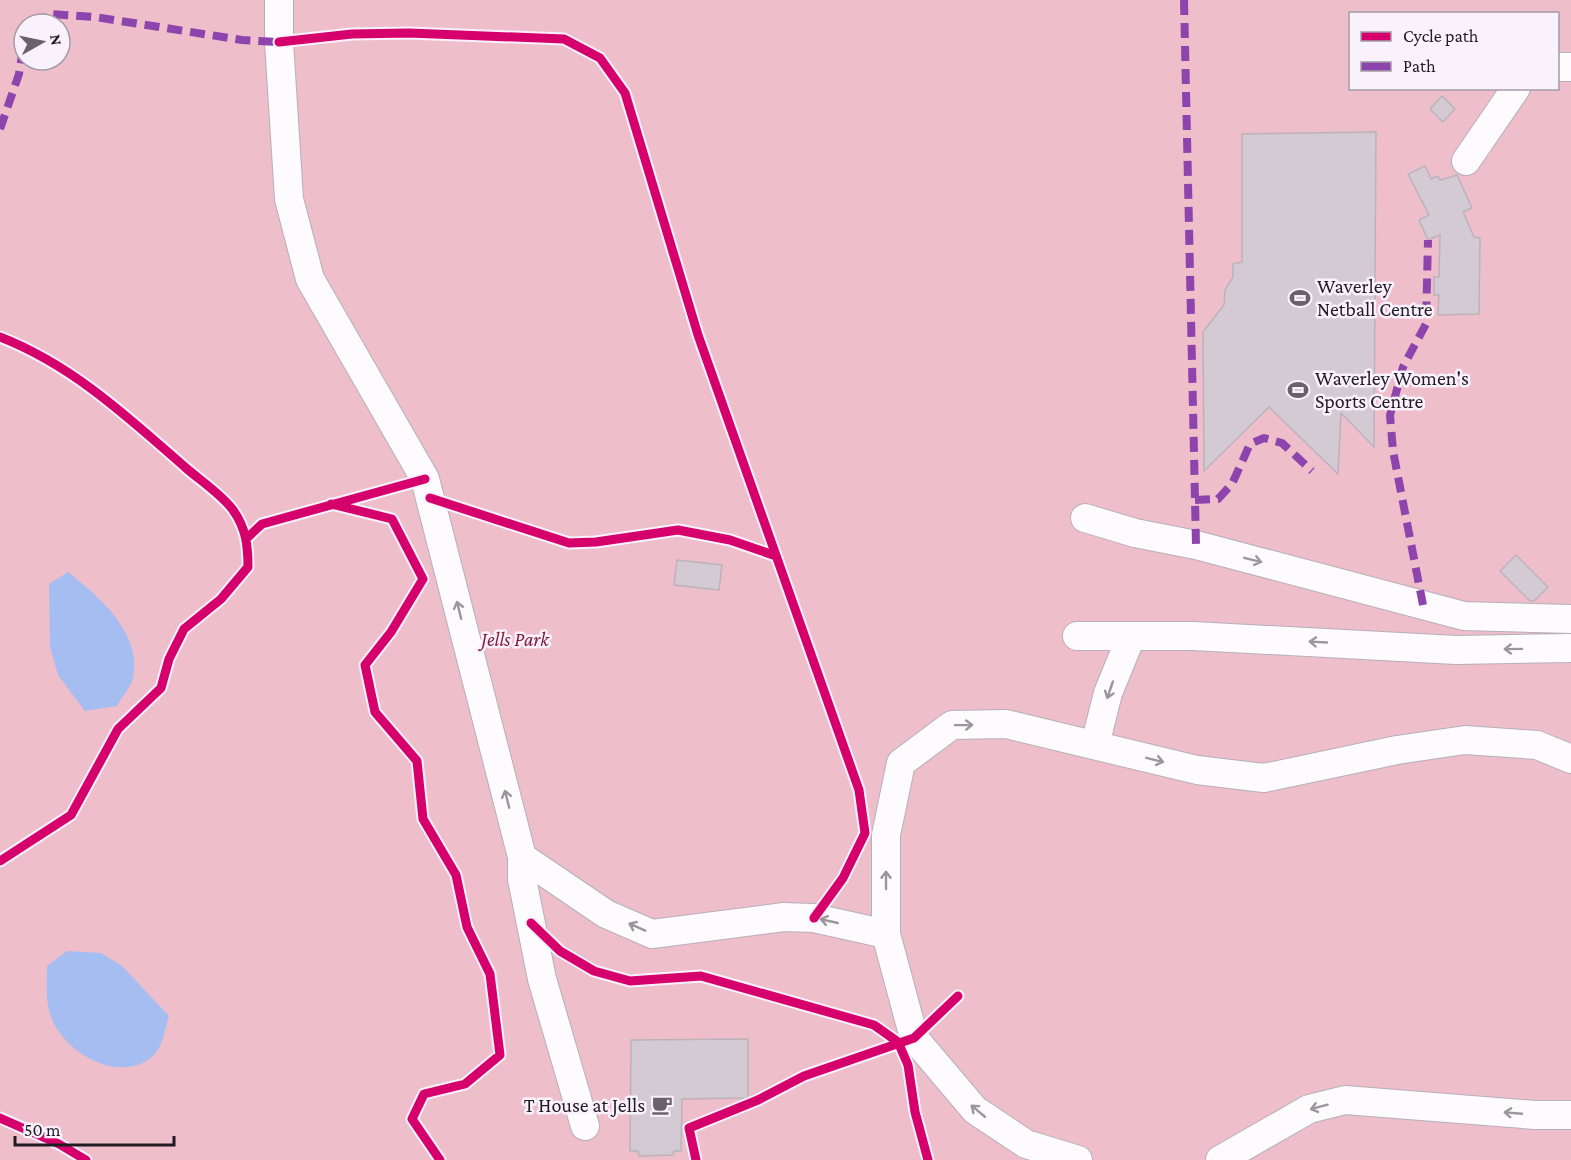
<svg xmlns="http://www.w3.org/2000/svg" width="1571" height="1160" font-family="'Crimson Pro',serif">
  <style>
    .green { fill: #eebfcb; fill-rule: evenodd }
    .water { fill: #a5bdf0 }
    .building { fill: #d4cad4; stroke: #bcb2bb; stroke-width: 1.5 }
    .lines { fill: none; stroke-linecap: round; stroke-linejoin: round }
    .minor-casing { stroke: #b6afba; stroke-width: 30 }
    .minor { stroke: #fdfbfd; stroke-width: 28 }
    .quiet { stroke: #8e44ad; stroke-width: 8; stroke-dasharray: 15 8; stroke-linecap: butt }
    .cycleway-casing { stroke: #f9f2fd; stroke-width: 13 }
    .cycleway { stroke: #d6006c; stroke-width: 9 }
    .oneway { stroke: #9a969b }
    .labels { text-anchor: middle; stroke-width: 5; stroke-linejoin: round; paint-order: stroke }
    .poi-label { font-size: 20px; fill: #211b24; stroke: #f9f2fd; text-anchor: start }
    .park-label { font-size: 20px; font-style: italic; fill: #831c38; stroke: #f9f2fd }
  </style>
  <rect width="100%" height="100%" fill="#f0e7f4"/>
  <path class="green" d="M 0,0 L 1571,0 L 1571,1160 L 0,1160 ZM 1350,14 L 1558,14 L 1558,88 L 1350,88 ZM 24,24 L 60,24 L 60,60 L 24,60 Z"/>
  <path class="water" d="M 68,572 C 99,597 142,632 133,678 C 131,687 121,698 117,706 L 85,711 L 58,675 L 50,647 L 49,584 Z
    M 67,951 L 101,953 L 122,966 L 169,1016 C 165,1028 163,1046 154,1055 C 121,1086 64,1053 51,1017 C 45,1001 47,982 47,966 Z"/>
  <path class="building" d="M 1442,96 L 1455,109 L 1443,122 L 1430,109 Z
    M 1376,132 L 1374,447 L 1341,413 L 1338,474 L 1269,407 L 1204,471 L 1203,332 L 1224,305 L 1225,290 L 1233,277 L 1233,264 L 1242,262 L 1242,134 Z
    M 1425,166 L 1431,179 L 1438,176 L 1440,180 L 1457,175 L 1472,208 L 1463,212 L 1474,237 L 1480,238 L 1479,314 L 1438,315 L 1439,295 L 1434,295 L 1434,277 L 1439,277 L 1440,235 L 1428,240 L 1419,220 L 1429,215 L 1408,174 Z
    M 1516,555 L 1548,587 L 1534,601 L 1530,601 L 1500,571 Z
    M 677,560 L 722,565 L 719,590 L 674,585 Z
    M 748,1039 L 748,1098 L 682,1099 L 681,1151 L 674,1151 L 673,1155 L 639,1156 L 638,1151 L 630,1151 L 631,1040 Z"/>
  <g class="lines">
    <g class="minor-casing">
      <path id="minor" d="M 279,0 L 279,42 L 289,199 L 310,279 L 425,479 L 522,857 L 606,914 L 652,934 L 784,917 L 814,918 L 886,934
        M 1558,67 L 1571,67
        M 1466,161 L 1516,88
        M 1085,518 L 1135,533 L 1196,545 L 1464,616 L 1571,619
        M 1077,636 L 1193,636 L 1456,650 L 1571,648
        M 1095,745 L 1108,693 L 1131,637
        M 522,857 L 522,879 L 542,979 L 585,1126
        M 1078,1160 L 1026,1144 L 975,1110 L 914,1038 L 886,934 L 886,835 L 901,763 L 952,725 L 1006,724 L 1197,770 L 1264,778 L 1397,750 L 1465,740 L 1537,745 L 1571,759
        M 1220,1160 L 1309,1109 L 1345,1100 L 1535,1115 L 1571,1115"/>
    </g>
    <use href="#minor" class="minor"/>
    <path class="quiet" d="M 1184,0 L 1196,545
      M 33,24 L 50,14 L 95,17 L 242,40 L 279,42
      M 0,129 L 19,74 L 24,42
      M 1195,500 L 1218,499 L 1232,484 L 1250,444 L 1264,438 L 1282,443 L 1312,471
      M 1423,605 L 1393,451 L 1390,415 L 1403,367 L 1426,324 L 1428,240"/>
    <g class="cycleway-casing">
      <path id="cycleway" d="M 279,42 L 352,34 L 409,33 L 564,39 L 600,58 L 625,93 L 698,335 L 859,790 L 865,833 L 843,878 L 814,918
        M 0,337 C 72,365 128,417 186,468 C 201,481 222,495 233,510 C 246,528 248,546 248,567 L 221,599 L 184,629 L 169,659 L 161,688 L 118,729 L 71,815 L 0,861
        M 430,498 L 569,543 L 596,542 L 678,530 L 730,540 L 776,556
        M 331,504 L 392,519 L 423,579 L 391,632 L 365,665 L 375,712 L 417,761 L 423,819 L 456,875 L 467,927 L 490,974 L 500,1055 L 465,1084 L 424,1094 L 412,1119 L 440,1160
        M 247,538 L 262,524 L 425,479
        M 531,923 L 560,951 L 594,971 L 630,981 L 701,976 L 874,1025 L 898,1042 L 908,1065 L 915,1112 L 928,1160
        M 0,1118 L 59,1144 L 86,1160
        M 696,1160 L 689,1128 L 758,1100 L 804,1076 L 914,1038 L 958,996"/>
    </g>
    <use href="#cycleway" class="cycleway"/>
  </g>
  <defs><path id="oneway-shaft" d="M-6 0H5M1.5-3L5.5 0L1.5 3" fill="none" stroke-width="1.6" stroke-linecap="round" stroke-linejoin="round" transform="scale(1.5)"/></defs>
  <g class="oneway">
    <use href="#oneway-shaft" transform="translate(1253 560) rotate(14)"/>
    <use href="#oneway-shaft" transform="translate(459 610) rotate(-104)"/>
    <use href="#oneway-shaft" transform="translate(1318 642) rotate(-177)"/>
    <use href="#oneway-shaft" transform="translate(1513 649) rotate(179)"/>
    <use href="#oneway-shaft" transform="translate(1110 690) rotate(109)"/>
    <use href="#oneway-shaft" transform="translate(964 725) rotate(-1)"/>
    <use href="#oneway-shaft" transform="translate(1155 760) rotate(14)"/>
    <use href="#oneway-shaft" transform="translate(507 799) rotate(-104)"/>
    <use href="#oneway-shaft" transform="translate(886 880) rotate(-90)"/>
    <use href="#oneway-shaft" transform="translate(829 921) rotate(-167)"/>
    <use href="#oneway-shaft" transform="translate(637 927) rotate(-156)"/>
    <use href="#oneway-shaft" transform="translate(1319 1107) rotate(165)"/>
    <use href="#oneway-shaft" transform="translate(978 1111) rotate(-140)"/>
    <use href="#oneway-shaft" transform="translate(1513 1113) rotate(-175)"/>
  </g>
  <defs>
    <g id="stadium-bare" transform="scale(1.62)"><path d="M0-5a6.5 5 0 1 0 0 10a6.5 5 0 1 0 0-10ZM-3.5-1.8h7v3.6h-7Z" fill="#69626d" stroke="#f9f2fd" stroke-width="2.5" paint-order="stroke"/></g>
    <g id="cafe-bare" transform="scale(1.62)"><path d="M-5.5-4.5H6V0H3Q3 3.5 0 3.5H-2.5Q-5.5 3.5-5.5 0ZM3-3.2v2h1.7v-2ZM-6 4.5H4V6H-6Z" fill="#69626d" stroke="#f9f2fd" stroke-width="2.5" paint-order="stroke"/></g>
  </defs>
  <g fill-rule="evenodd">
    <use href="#stadium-bare" x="1300" y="298"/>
    <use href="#stadium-bare" x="1298" y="390"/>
    <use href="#cafe-bare" x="662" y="1105"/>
  </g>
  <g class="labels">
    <g class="poi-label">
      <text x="1317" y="293">Waverley<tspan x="1317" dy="23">Netball Centre</tspan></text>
      <text x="1315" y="385">Waverley Women's<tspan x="1315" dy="23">Sports Centre</tspan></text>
      <text x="645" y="1112" text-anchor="end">T House at Jells</text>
    </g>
    <g class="park-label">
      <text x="515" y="646">Jells Park</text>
    </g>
  </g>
  <rect x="1349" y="12" width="210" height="78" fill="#f9f2fd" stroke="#a39ca6" stroke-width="1.5"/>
  <rect x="1361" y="32" width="30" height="9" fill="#d6006c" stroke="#a39ca6" stroke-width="1.5"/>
  <text x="1403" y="42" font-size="18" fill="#211b24">Cycle path</text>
  <rect x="1361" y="62" width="30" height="9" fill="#8e44ad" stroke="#a39ca6" stroke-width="1.5"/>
  <text x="1403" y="72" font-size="18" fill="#211b24">Path</text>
  <g transform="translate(42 42) rotate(81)"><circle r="28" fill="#f9f2fd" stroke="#a39ca6" stroke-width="1.5"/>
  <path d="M0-4.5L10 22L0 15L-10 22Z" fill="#69626d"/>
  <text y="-9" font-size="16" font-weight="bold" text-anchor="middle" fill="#211b24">N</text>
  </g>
  <path d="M15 1136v9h159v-9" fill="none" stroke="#211b24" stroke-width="3"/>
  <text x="24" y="1136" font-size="18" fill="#211b24" stroke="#f9f2fd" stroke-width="4.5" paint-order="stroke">50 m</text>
</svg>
